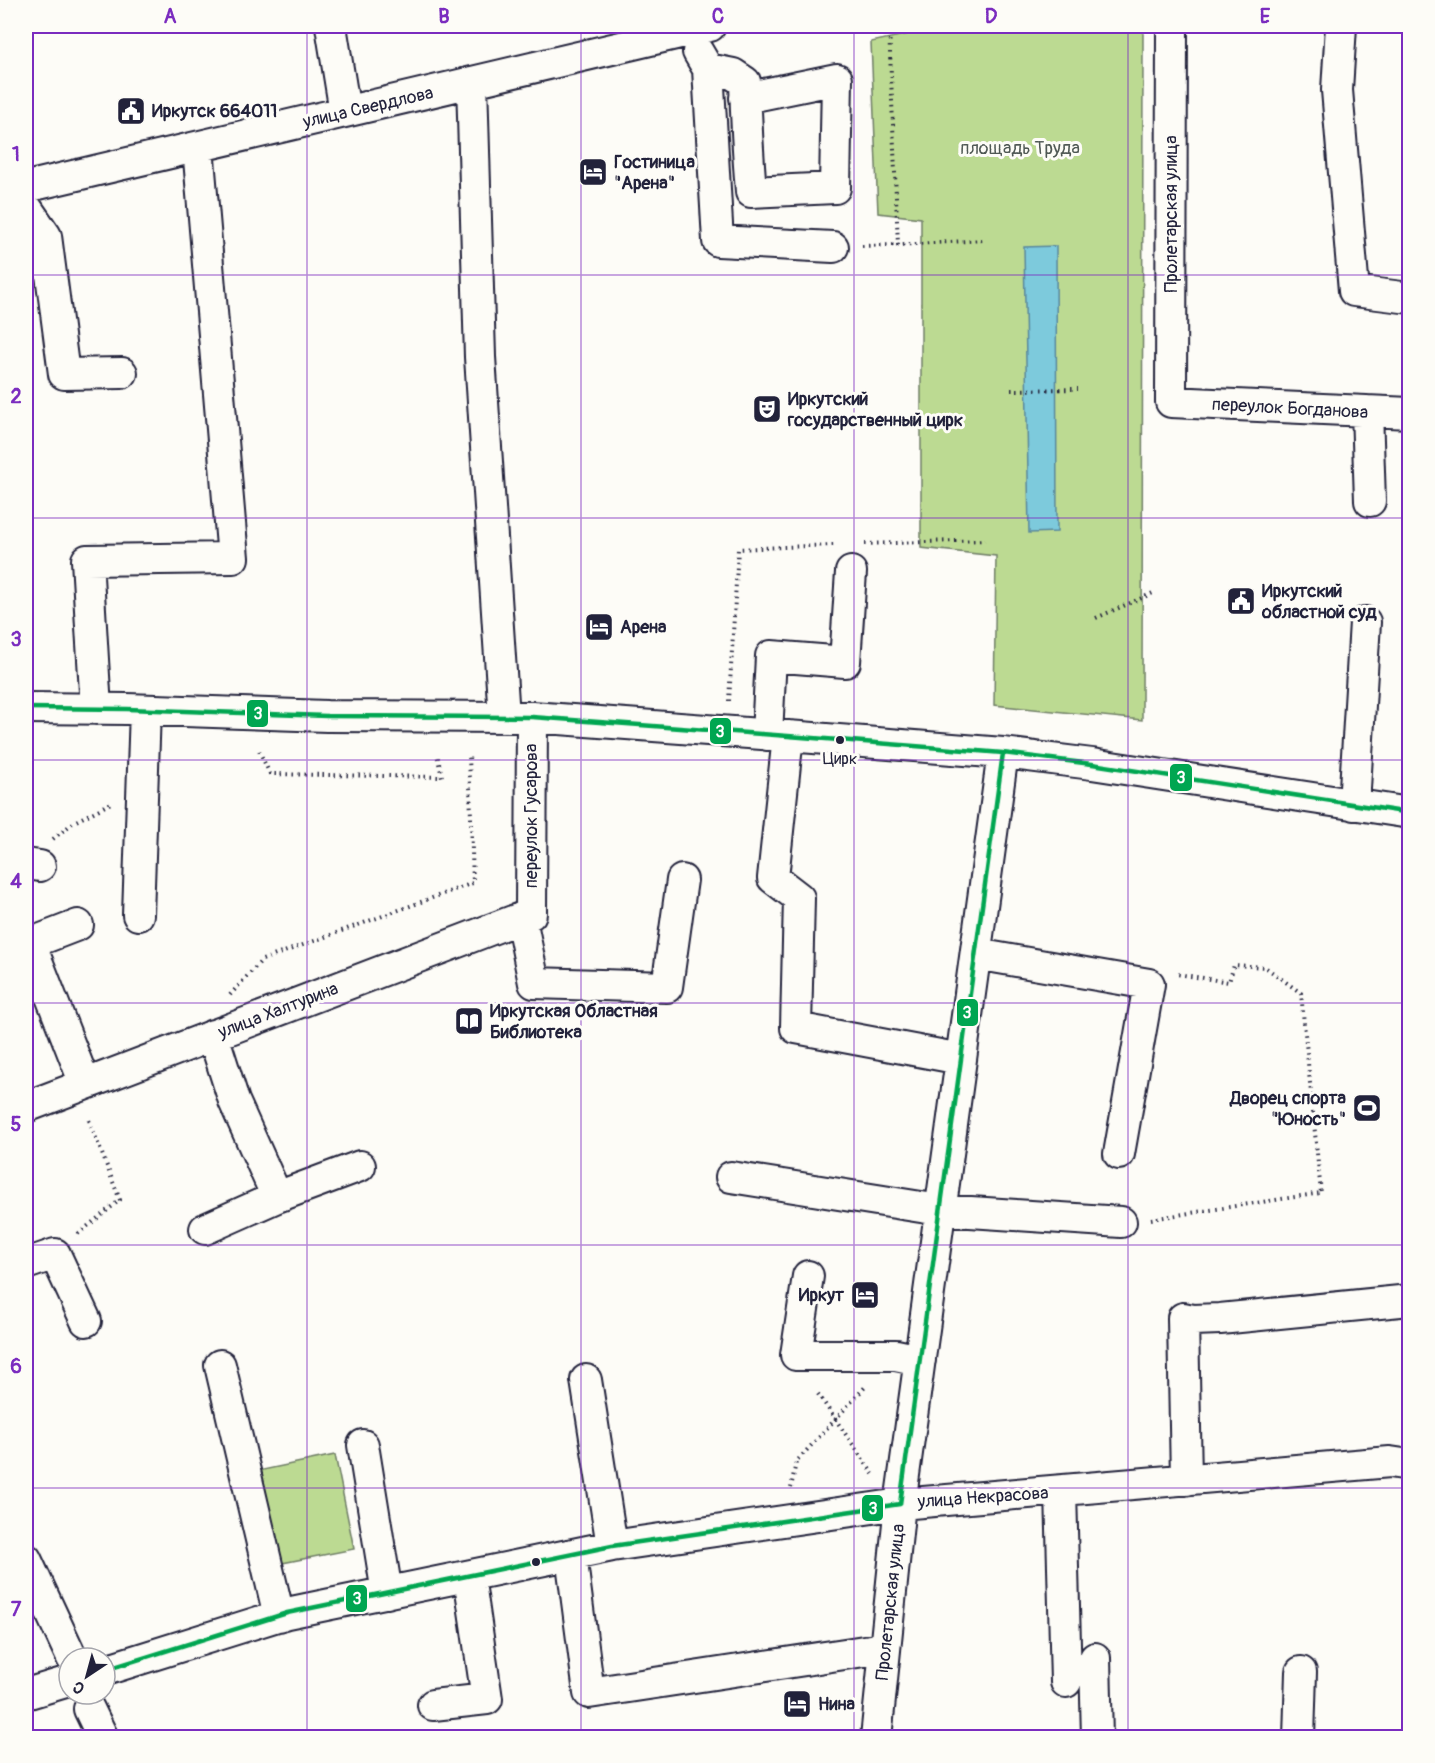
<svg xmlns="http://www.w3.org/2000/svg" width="1435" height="1763" font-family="Pangolin,sans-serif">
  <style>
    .green { fill: #bcda92; stroke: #6f7e66; stroke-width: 1.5 }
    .water { fill: #7dcadc; stroke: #59879c; stroke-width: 1.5 }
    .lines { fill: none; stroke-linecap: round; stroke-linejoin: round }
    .minor-casing { stroke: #22223b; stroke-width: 34 }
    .path { stroke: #22223b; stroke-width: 4; stroke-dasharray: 1.5 4.5; stroke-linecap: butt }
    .minor { stroke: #fdfcf7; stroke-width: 30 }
    .bus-1-casing { stroke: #fdfcf7; stroke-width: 9 }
    .bus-1 { stroke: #00a651; stroke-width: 4.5 }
    .grid { fill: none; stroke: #7b2cbf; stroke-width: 1.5; stroke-opacity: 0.55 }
    .bus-dot { fill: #22223b; stroke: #fdfcf7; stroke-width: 2 }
    .labels { text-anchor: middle; stroke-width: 6; stroke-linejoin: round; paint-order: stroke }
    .bus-label { font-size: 16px; fill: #22223b; stroke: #fdfcf7 }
    .street-label { font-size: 18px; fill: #22223b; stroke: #fdfcf7 }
    .poi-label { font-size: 18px; font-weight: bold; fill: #22223b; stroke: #fdfcf7; text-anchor: start }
    .park-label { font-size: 18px; fill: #505955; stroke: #fdfcf7 }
    .line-badge { stroke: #fdfcf7; stroke-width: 2 }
    .badge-label { font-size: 16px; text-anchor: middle; font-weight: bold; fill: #fff }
    .neatline { fill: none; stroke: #7b2cbf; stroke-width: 2 }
    .grid-label { font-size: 20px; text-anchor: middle; font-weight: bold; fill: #7b2cbf }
  </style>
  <rect width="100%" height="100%" fill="#fdfcf7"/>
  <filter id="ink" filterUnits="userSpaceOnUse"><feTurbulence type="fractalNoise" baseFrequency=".0167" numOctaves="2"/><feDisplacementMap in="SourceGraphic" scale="12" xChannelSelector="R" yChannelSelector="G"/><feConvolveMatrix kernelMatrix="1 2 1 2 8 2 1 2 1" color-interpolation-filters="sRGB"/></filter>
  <g filter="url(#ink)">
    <path class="green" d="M 947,26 L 1143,26 L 1142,720 L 994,705 L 996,556 L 921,548 L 921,218 L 878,213 L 871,42 Z
      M 335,1455 L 354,1549 L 277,1564 L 258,1471 Z"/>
    <path class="water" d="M 1056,246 L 1057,532 L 1029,533 L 1024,247 Z"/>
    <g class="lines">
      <g class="minor-casing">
        <path id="minor" d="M 331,26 L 345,112
          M 1172,26 L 1171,402 L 1410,413
          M 1341,26 L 1337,90 L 1354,291 L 1410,298
          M 698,52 L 708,69 L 718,241 L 833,247
          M 708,69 L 733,74 L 745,82 C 746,119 748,155 751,192 L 835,188 L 837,79 L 745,98
          M 472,82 L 480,357 L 504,717
          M 26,187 L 710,26
          M 26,207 L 46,236 L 64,374 L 122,373
          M 1367,411 L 1370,501
          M 26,708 L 127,709 L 327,716 L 532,717 L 788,736 L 1003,753 L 1092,764 L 1410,813
          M 96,709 L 87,560 L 233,558 L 198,147
          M 767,735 L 771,656 L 845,662 L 851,572
          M 788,736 L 773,878 L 799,898 L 796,1028 L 961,1059
          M 1354,805 L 1365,622
          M 26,864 L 40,866
          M 138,915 L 145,710
          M 521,918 L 534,983 L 667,987 L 682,880
          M 30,943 L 85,1084
          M 26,945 L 78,925
          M 976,954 L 1149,984 L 1119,1154
          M 26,1107 L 531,914 L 532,717
          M 731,1177 L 940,1210 L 1121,1222
          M 277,1197 L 360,1166
          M 205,1229 L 277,1197 L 234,1101 L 213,1035
          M 26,1264 L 55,1254 L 86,1321
          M 808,1276 L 796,1355 L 896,1355 L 920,1360
          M 220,1365 L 279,1616
          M 586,1380 L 612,1546
          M 363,1445 L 387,1593
          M 1186,1480 L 1183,1318 L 1193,1320 L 1220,1319 L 1410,1300
          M 1061,1491 L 1066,1682
          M 571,1555 L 589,1693 L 884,1648
          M 26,1559 L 72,1658
          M 1095,1658 L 1097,1738
          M 105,1670 L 287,1613 L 612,1546 L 900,1504 L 1390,1462 L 1410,1465
          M 26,1694 L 69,1681
          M 433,1705 L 487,1699 L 469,1576
          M 89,1709 L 103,1738
          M 876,1738 L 900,1504 L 1003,753
          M 1299,1738 L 1301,1672"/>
      </g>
      <path class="path" d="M 889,28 L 898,245 L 984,240
        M 862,246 L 898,245
        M 1011,390 L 1078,389
        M 865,544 L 985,540
        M 1096,618 L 1153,593
        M 729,701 L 738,549 L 834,545
        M 259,751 L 270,774 L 442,777 L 437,754
        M 53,839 L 74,822 L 113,802
        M 230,995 L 262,960 L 473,883 L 469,754
        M 1151,1219 L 1321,1193 L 1301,993 L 1265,967 L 1234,965 L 1229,982 L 1177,974
        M 78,1234 L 120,1200 L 89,1120
        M 818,1394 L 873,1474
        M 791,1488 L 796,1462 L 866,1386"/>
      <use href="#minor" class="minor"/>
      <g class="bus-1-casing">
        <path id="bus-1" d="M 26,708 L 127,709 L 327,716 L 532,717 L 788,736 L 1003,753 L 1092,764 L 1410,813
          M 105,1670 L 287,1613 L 612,1546 L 900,1504 L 1003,753"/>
      </g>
      <use href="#bus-1" class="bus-1"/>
    </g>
  </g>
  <path class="grid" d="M 307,26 L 307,1738M 581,26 L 581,1738M 854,26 L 854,1738M 1128,26 L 1128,1738M 26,275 L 1410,275M 26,518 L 1410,518M 26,760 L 1410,760M 26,1003 L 1410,1003M 26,1245 L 1410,1245M 26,1488 L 1410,1488"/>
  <defs>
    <g id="civic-square" transform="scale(1.5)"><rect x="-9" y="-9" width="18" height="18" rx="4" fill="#22223b" stroke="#fdfcf7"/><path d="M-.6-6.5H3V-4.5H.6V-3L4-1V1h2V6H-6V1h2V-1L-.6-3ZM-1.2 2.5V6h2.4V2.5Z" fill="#fff"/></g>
    <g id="hotel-square" transform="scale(1.5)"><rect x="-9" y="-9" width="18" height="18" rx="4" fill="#22223b" stroke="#fdfcf7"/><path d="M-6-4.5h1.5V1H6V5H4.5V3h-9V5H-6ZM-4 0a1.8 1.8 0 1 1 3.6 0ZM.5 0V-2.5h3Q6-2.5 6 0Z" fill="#fff"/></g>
    <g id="theatre-square" transform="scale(1.5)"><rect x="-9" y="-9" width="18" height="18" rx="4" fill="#22223b" stroke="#fdfcf7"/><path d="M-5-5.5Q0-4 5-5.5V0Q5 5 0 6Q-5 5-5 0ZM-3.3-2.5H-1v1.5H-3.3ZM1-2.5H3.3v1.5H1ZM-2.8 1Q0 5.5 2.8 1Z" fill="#fff"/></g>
    <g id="library-square" transform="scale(1.5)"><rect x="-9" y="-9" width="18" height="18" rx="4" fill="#22223b" stroke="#fdfcf7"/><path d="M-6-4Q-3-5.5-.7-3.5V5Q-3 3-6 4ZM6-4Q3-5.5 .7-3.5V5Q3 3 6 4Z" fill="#fff"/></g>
    <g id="stadium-square" transform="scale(1.5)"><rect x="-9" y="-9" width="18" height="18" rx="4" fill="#22223b" stroke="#fdfcf7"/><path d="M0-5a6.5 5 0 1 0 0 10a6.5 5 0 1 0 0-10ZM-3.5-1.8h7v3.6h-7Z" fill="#fff"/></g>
  </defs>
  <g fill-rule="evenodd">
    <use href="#civic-square" x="131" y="111"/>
    <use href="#hotel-square" x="593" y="172"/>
    <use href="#theatre-square" x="767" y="409"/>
    <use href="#civic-square" x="1241" y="601"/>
    <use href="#hotel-square" x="599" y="627"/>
    <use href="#library-square" x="469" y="1021"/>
    <use href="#stadium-square" x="1367" y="1108"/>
    <use href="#hotel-square" x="865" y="1295"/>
    <use href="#hotel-square" x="797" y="1704"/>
  </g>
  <g class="bus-dot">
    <circle cx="840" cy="740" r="5"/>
    <circle cx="536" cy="1562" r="5"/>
  </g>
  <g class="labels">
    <g class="bus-label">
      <text x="840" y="764">Цирк</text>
    </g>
    <g class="street-label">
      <text transform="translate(368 107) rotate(-13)" y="6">улица Свердлова</text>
      <text transform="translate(1171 214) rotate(-90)" y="6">Пролетарская улица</text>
      <text transform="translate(1290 408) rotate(3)" y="6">переулок Богданова</text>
      <text transform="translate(531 816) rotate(-90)" y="6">переулок Гусарова</text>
      <text transform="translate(278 1010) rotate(-21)" y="6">улица Халтурина</text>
      <text transform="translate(983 1497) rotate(-4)" y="6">улица Некрасова</text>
      <text transform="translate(890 1602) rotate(-84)" y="6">Пролетарская улица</text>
    </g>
    <g class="poi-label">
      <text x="152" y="117">Иркутск 664011</text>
      <text x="614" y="168">Гостиница<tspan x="614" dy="21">"Арена"</tspan></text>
      <text x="788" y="405">Иркутский<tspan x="788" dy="21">государственный цирк</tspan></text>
      <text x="1262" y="597">Иркутский<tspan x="1262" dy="21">областной суд</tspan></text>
      <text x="620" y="633">Арена</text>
      <text x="490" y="1017">Иркутская Областная<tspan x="490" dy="21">Библиотека</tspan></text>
      <text x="1346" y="1104" text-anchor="end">Дворец спорта<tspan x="1346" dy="21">"Юность"</tspan></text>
      <text x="844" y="1301" text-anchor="end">Иркут</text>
      <text x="818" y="1710">Нина</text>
    </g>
    <g class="park-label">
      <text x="1020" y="154">площадь Труда</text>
    </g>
  </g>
  <g class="line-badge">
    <rect x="246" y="699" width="23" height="29" rx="6" fill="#00a651"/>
    <rect x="709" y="717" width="23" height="28" rx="6" fill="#00a651"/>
    <rect x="1169" y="763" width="24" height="29" rx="6" fill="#00a651"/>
    <rect x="956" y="998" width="23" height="29" rx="6" fill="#00a651"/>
    <rect x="861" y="1494" width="23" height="28" rx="6" fill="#00a651"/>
    <rect x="345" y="1584" width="23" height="29" rx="6" fill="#00a651"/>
  </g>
  <g class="badge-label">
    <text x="258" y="719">3</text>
    <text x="720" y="737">3</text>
    <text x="1181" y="783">3</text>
    <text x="967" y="1018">3</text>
    <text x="873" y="1514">3</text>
    <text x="357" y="1604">3</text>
  </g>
  <rect width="1435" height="1763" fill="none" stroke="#fdfcf7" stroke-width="66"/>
  <g transform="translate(87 1676) rotate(216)"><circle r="28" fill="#fdfcf7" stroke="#a5a5ac" stroke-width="1.5"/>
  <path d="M0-4.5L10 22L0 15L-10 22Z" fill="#22223b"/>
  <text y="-9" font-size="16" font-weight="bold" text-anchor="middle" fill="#22223b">С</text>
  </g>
  <rect x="33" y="33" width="1369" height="1697" class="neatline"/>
  <g class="grid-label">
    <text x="170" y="23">A</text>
    <text x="444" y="23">B</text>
    <text x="718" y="23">C</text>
    <text x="991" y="23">D</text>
    <text x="1265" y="23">E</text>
    <text x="16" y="161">1</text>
    <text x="16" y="403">2</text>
    <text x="16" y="646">3</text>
    <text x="16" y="888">4</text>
    <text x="16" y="1131">5</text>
    <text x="16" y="1373">6</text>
    <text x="16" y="1616">7</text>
  </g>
</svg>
